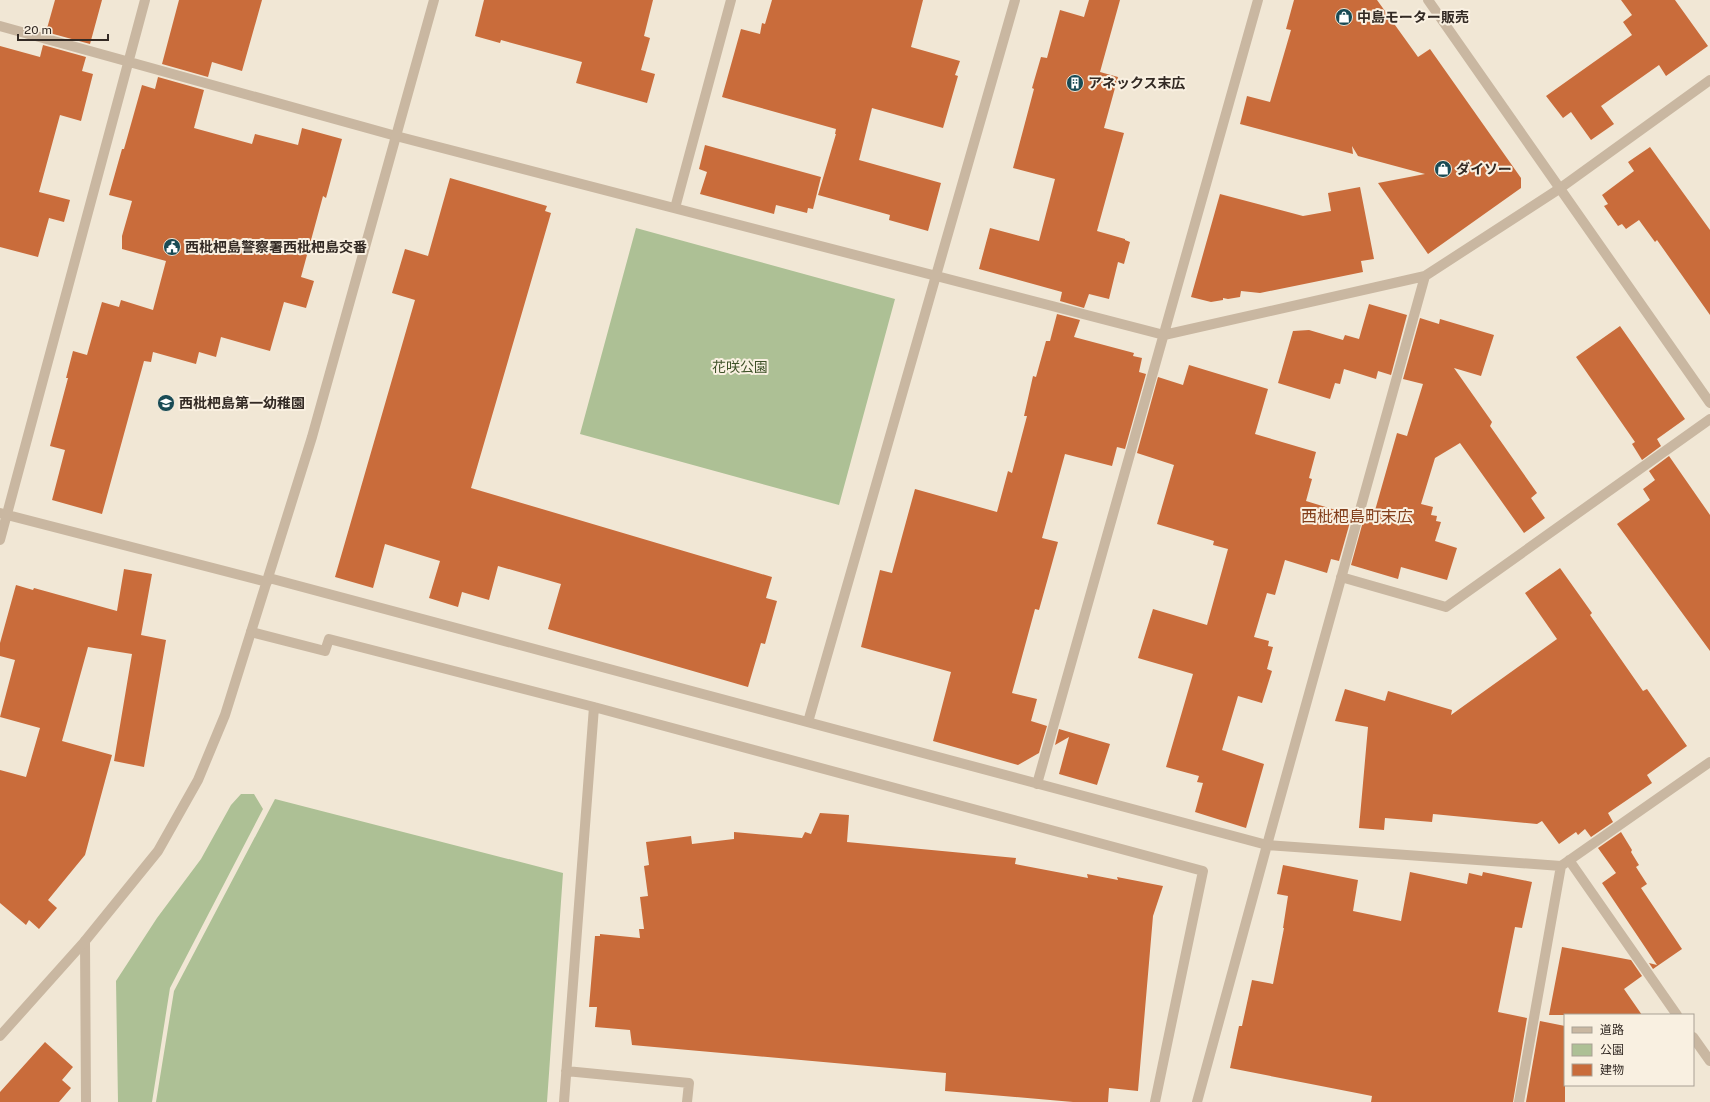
<svg xmlns="http://www.w3.org/2000/svg" width="1710" height="1102" font-family="'Public Sans','Noto Sans JP',sans-serif">
  <style>
    .green { fill: #adc095 }
    .building { fill: #c96c3b }
    .lines { fill: none; stroke-linecap: round; stroke-linejoin: round }
    .service { stroke: #c9b7a1; stroke-width: 10 }
    .minor { stroke: #c9b7a1; stroke-width: 10 }
    .tertiary { stroke: #c9b7a1; stroke-width: 10 }
    .labels { text-anchor: middle; stroke-width: 4; stroke-linejoin: round; paint-order: stroke }
    .poi-label { font-size: 14px; font-weight: bold; fill: #332a24; stroke: #f9f0e1; text-anchor: start }
    .park-label { font-size: 14px; fill: #3e5128; stroke: #f9f0e1 }
    .quarter-label { font-size: 16px; fill: #833f1c; stroke: #f9f0e1 }
  </style>
  <rect width="100%" height="100%" fill="#f1e7d5"/>
  <path class="green" d="M 636,228 L 895,299 L 839,505 L 580,434 Z
    M 241,794 L 254,794 L 263,809 L 170,988 L 152,1102 L 118,1102 L 116,981 L 157,918 L 201,859 L 231,805 Z
    M 275,799 L 563,873 L 547,1102 L 156,1102 L 174,991 Z"/>
  <path class="building" d="M 55,0 L 102,0 L 90,44 L 46,32 Z
    M 179,0 L 262,0 L 242,71 L 212,62 L 208,77 L 162,64 Z
    M 484,0 L 653,0 L 644,36 L 650,38 L 641,70 L 655,74 L 647,103 L 576,83 L 582,62 L 501,40 L 500,43 L 475,36 Z
    M 772,0 L 923,0 L 911,47 L 960,61 L 955,75 L 958,76 L 943,128 L 872,108 L 859,160 L 941,183 L 928,231 L 889,220 L 890,215 L 818,195 L 836,134 L 835,134 L 836,129 L 722,97 L 741,29 L 760,34 L 762,23 L 765,24 Z
    M 1089,0 L 1120,0 L 1100,72 L 1118,77 L 1104,128 L 1124,133 L 1097,231 L 1125,239 L 1125,240 L 1130,242 L 1124,264 L 1118,262 L 1109,299 L 1089,294 L 1084,308 L 1060,301 L 1062,292 L 979,269 L 990,228 L 1039,241 L 1055,179 L 1013,168 L 1034,89 L 1032,88 L 1041,57 L 1047,58 L 1060,10 L 1084,17 Z
    M 1294,0 L 1377,0 L 1418,57 L 1430,49 L 1521,178 L 1521,188 L 1428,254 L 1378,183 L 1425,174 L 1358,156 L 1352,146 L 1353,154 L 1240,124 L 1247,96 L 1270,102 L 1291,30 L 1286,29 Z
    M 1621,0 L 1675,0 L 1708,46 L 1666,76 L 1659,65 L 1601,106 L 1614,124 L 1591,140 L 1571,112 L 1563,118 L 1546,96 L 1632,35 L 1623,22 L 1632,15 Z
    M 43,45 L 86,57 L 82,71 L 93,74 L 81,121 L 60,115 L 39,192 L 70,200 L 64,222 L 49,218 L 38,257 L 0,247 L 0,46 L 40,57 Z
    M 158,77 L 204,90 L 194,128 L 252,144 L 255,134 L 298,145 L 302,128 L 342,139 L 326,198 L 323,196 L 301,277 L 314,281 L 306,308 L 284,302 L 270,351 L 221,337 L 216,357 L 199,352 L 196,364 L 153,352 L 151,362 L 144,361 L 102,514 L 52,500 L 65,450 L 50,446 L 68,378 L 66,378 L 73,351 L 87,355 L 102,302 L 119,307 L 121,300 L 153,310 L 166,261 L 122,249 L 122,236 L 132,201 L 109,195 L 122,149 L 124,149 L 142,85 L 155,89 Z
    M 705,145 L 821,177 L 813,209 L 808,208 L 807,213 L 776,205 L 774,214 L 700,194 L 707,172 L 699,169 Z
    M 1650,147 L 1710,230 L 1710,315 L 1657,240 L 1655,242 L 1639,220 L 1626,229 L 1622,224 L 1618,226 L 1604,206 L 1608,204 L 1602,195 L 1634,171 L 1628,162 Z
    M 450,178 L 547,206 L 545,211 L 551,213 L 471,488 L 772,577 L 766,598 L 777,601 L 765,644 L 761,643 L 748,687 L 548,629 L 561,584 L 498,566 L 489,600 L 462,592 L 458,607 L 429,598 L 440,561 L 385,544 L 373,588 L 335,577 L 415,300 L 392,293 L 405,249 L 428,256 Z
    M 1360,187 L 1374,259 L 1361,261 L 1363,272 L 1260,293 L 1241,291 L 1240,297 L 1228,299 L 1223,298 L 1223,300 L 1211,302 L 1191,297 L 1220,194 L 1303,216 L 1331,211 L 1328,193 Z
    M 1369,304 L 1407,315 L 1391,375 L 1378,371 L 1376,379 L 1344,369 L 1340,384 L 1335,383 L 1330,399 L 1278,383 L 1293,331 L 1309,330 L 1343,340 L 1345,335 L 1359,339 Z
    M 1057,314 L 1080,320 L 1074,337 L 1134,353 L 1133,356 L 1142,358 L 1139,372 L 1146,374 L 1125,449 L 1117,447 L 1112,466 L 1065,454 L 1042,538 L 1058,542 L 1039,610 L 1035,609 L 1012,693 L 1037,699 L 1031,721 L 1047,726 L 1039,753 L 1018,765 L 933,741 L 951,672 L 861,647 L 880,570 L 892,573 L 915,489 L 997,512 L 1008,471 L 1012,473 L 1027,416 L 1024,416 L 1033,376 L 1036,377 L 1046,341 L 1050,341 Z
    M 1420,318 L 1439,324 L 1440,319 L 1494,335 L 1481,376 L 1454,368 L 1492,422 L 1490,426 L 1537,493 L 1531,498 L 1545,518 L 1524,533 L 1460,443 L 1435,458 L 1421,504 L 1433,507 L 1431,515 L 1437,516 L 1436,521 L 1441,522 L 1435,541 L 1457,548 L 1447,580 L 1401,567 L 1398,579 L 1351,565 L 1364,518 L 1372,521 L 1397,433 L 1407,436 L 1423,384 L 1403,379 Z
    M 1620,326 L 1685,419 L 1657,439 L 1661,446 L 1642,460 L 1632,444 L 1635,442 L 1576,357 Z
    M 1189,365 L 1268,389 L 1255,434 L 1316,452 L 1309,478 L 1312,479 L 1306,501 L 1352,515 L 1339,561 L 1331,559 L 1327,573 L 1285,560 L 1275,595 L 1267,593 L 1254,637 L 1269,641 L 1268,646 L 1273,647 L 1267,669 L 1272,671 L 1262,703 L 1238,696 L 1222,750 L 1264,764 L 1246,828 L 1195,812 L 1203,783 L 1197,782 L 1199,776 L 1166,767 L 1193,674 L 1138,658 L 1153,609 L 1207,625 L 1228,549 L 1213,545 L 1214,541 L 1157,524 L 1174,465 L 1137,453 L 1158,377 L 1183,385 Z
    M 1669,456 L 1710,515 L 1710,651 L 1617,524 L 1650,500 L 1643,489 L 1655,480 L 1649,471 Z
    M 1560,568 L 1592,613 L 1590,615 L 1643,691 L 1647,689 L 1687,746 L 1647,775 L 1652,783 L 1608,813 L 1613,822 L 1591,837 L 1585,829 L 1578,835 L 1576,832 L 1559,844 L 1542,821 L 1537,824 L 1433,814 L 1432,822 L 1385,818 L 1384,830 L 1359,828 L 1368,727 L 1335,721 L 1345,689 L 1385,701 L 1388,691 L 1452,710 L 1451,715 L 1557,639 L 1525,593 Z
    M 124,569 L 152,574 L 141,635 L 166,640 L 144,767 L 114,761 L 132,654 L 88,647 L 62,741 L 112,755 L 85,855 L 48,900 L 57,908 L 39,929 L 29,920 L 26,925 L 0,903 L 0,770 L 26,777 L 40,728 L 0,717 L 15,660 L 0,656 L 0,643 L 16,585 L 33,590 L 34,588 L 117,611 Z
    M 1059,729 L 1110,744 L 1097,785 L 1059,774 L 1069,737 L 1055,745 Z
    M 820,813 L 849,815 L 847,842 L 1016,858 L 1015,864 L 1088,878 L 1087,874 L 1118,880 L 1117,877 L 1163,886 L 1153,916 L 1138,1091 L 1109,1088 L 1108,1102 L 1073,1102 L 945,1091 L 946,1073 L 632,1045 L 630,1030 L 595,1027 L 597,1007 L 589,1007 L 595,936 L 600,936 L 600,934 L 640,938 L 639,929 L 644,929 L 640,897 L 648,896 L 644,866 L 649,865 L 646,842 L 691,836 L 692,844 L 734,839 L 734,832 L 802,838 L 805,832 L 811,834 Z
    M 1621,832 L 1632,850 L 1631,852 L 1639,865 L 1636,867 L 1647,884 L 1641,888 L 1682,949 L 1653,969 L 1649,963 L 1657,965 L 1602,883 L 1616,873 L 1598,848 Z
    M 1283,865 L 1358,880 L 1353,911 L 1401,921 L 1410,872 L 1467,884 L 1469,873 L 1482,876 L 1483,872 L 1532,882 L 1522,928 L 1515,927 L 1498,1012 L 1527,1018 L 1513,1102 L 1371,1102 L 1372,1096 L 1230,1068 L 1239,1026 L 1242,1026 L 1252,980 L 1273,984 L 1284,928 L 1283,928 L 1288,896 L 1277,894 Z
    M 1562,947 L 1631,960 L 1642,976 L 1624,989 L 1642,1015 L 1549,1015 Z
    M 1540,1021 L 1565,1026 L 1565,1102 L 1526,1102 Z
    M 45,1042 L 73,1067 L 62,1080 L 71,1088 L 59,1102 L 0,1102 L 0,1092 Z"/>
  <g class="lines">
    <path class="service" d="M 251,632 L 325,651 L 329,639 L 594,707 L 1203,871 L 1155,1102
      M 566,1071 L 689,1083 L 687,1102
      M 564,1102 L 594,707"/>
    <path class="minor" d="M 0,26 L 396,136 L 1164,335 L 1425,276 L 1559,189 L 1710,80
      M 675,208 L 731,0
      M 0,513 L 267,582
      M 0,540 L 145,0
      M 1341,577 L 1446,607 L 1710,419
      M 269,578 L 1267,845 L 1561,866 L 1710,762
      M 808,722 L 1015,0
      M 1037,784 L 1258,0
      M 1569,860 L 1677,1015
      M 85,941 L 86,1102
      M 1693,1037 L 1710,1061
      M 1197,1102 L 1267,845 L 1425,276
      M 1519,1102 L 1561,866"/>
    <path class="tertiary" d="M 1428,0 L 1710,403
      M 0,1036 L 85,941 L 158,851 L 198,780 L 225,715 L 312,437 L 434,0"/>
  </g>
  <defs>
    <g id="shop-disc" transform="scale(0.9)"><circle r="9.5" fill="#194b55" stroke="#f9f0e1"/><path d="M-5-2.5h2.3a2.7 3.5 0 0 1 5.4 0H5L5.5 6h-11ZM-1.5-2.5h3a1.5 2.3 0 0 0-3 0Z" fill="#fff"/></g>
    <g id="building-disc" transform="scale(0.9)"><circle r="9.5" fill="#194b55" stroke="#f9f0e1"/><path d="M-4-6H4V6H1V3H-1V6H-4ZM-2.5-4.3h1.7v1.8h-1.7ZM.8-4.3h1.7v1.8H.8ZM-2.5-1h1.7V.8h-1.7ZM.8-1h1.7V.8H.8Z" fill="#fff"/></g>
    <g id="civic-disc" transform="scale(0.9)"><circle r="9.5" fill="#194b55" stroke="#f9f0e1"/><path d="M-.6-6.5H3V-4.5H.6V-3L4-1V1h2V6H-6V1h2V-1L-.6-3ZM-1.2 2.5V6h2.4V2.5Z" fill="#fff"/></g>
    <g id="school-disc" transform="scale(0.9)"><circle r="9.5" fill="#194b55" stroke="#f9f0e1"/><path d="M0-5L7-2L0 1L-7-2ZM-4 1L0 2.5L4 1V4Q0 6-4 4Z" fill="#fff"/></g>
  </defs>
  <g fill-rule="evenodd">
    <use href="#shop-disc" x="1344" y="17"/>
    <use href="#building-disc" x="1075" y="83"/>
    <use href="#shop-disc" x="1443" y="169"/>
    <use href="#civic-disc" x="172" y="247"/>
    <use href="#school-disc" x="166" y="403"/>
  </g>
  <g class="labels">
    <g class="poi-label">
      <text x="1357" y="22">中島モーター販売</text>
      <text x="1088" y="88">アネックス末広</text>
      <text x="1456" y="174">ダイソー</text>
      <text x="185" y="252">西枇杷島警察署西枇杷島交番</text>
      <text x="179" y="408">西枇杷島第一幼稚園</text>
    </g>
    <g class="park-label">
      <text x="740" y="372">花咲公園</text>
    </g>
    <g class="quarter-label">
      <text x="1357" y="522">西枇杷島町末広</text>
    </g>
  </g>
  <rect x="1564" y="1014" width="130" height="72" fill="#f9f0e1" stroke="#aaa195"/>
  <rect x="1572" y="1027" width="20" height="6" fill="#c9b7a1" stroke="#aaa195"/>
  <text x="1600" y="1034" font-size="12" fill="#332a24">道路</text>
  <rect x="1572" y="1044" width="20" height="12" fill="#adc095" stroke="#aaa195"/>
  <text x="1600" y="1054" font-size="12" fill="#332a24">公園</text>
  <rect x="1572" y="1064" width="20" height="12" fill="#c96c3b" stroke="#aaa195"/>
  <text x="1600" y="1074" font-size="12" fill="#332a24">建物</text>
  <path d="M18 34v6h90v-6" fill="none" stroke="#332a24" stroke-width="2"/>
  <text x="24" y="34" font-size="12" fill="#332a24" stroke="#f9f0e1" stroke-width="3" paint-order="stroke">20 m</text>
</svg>
